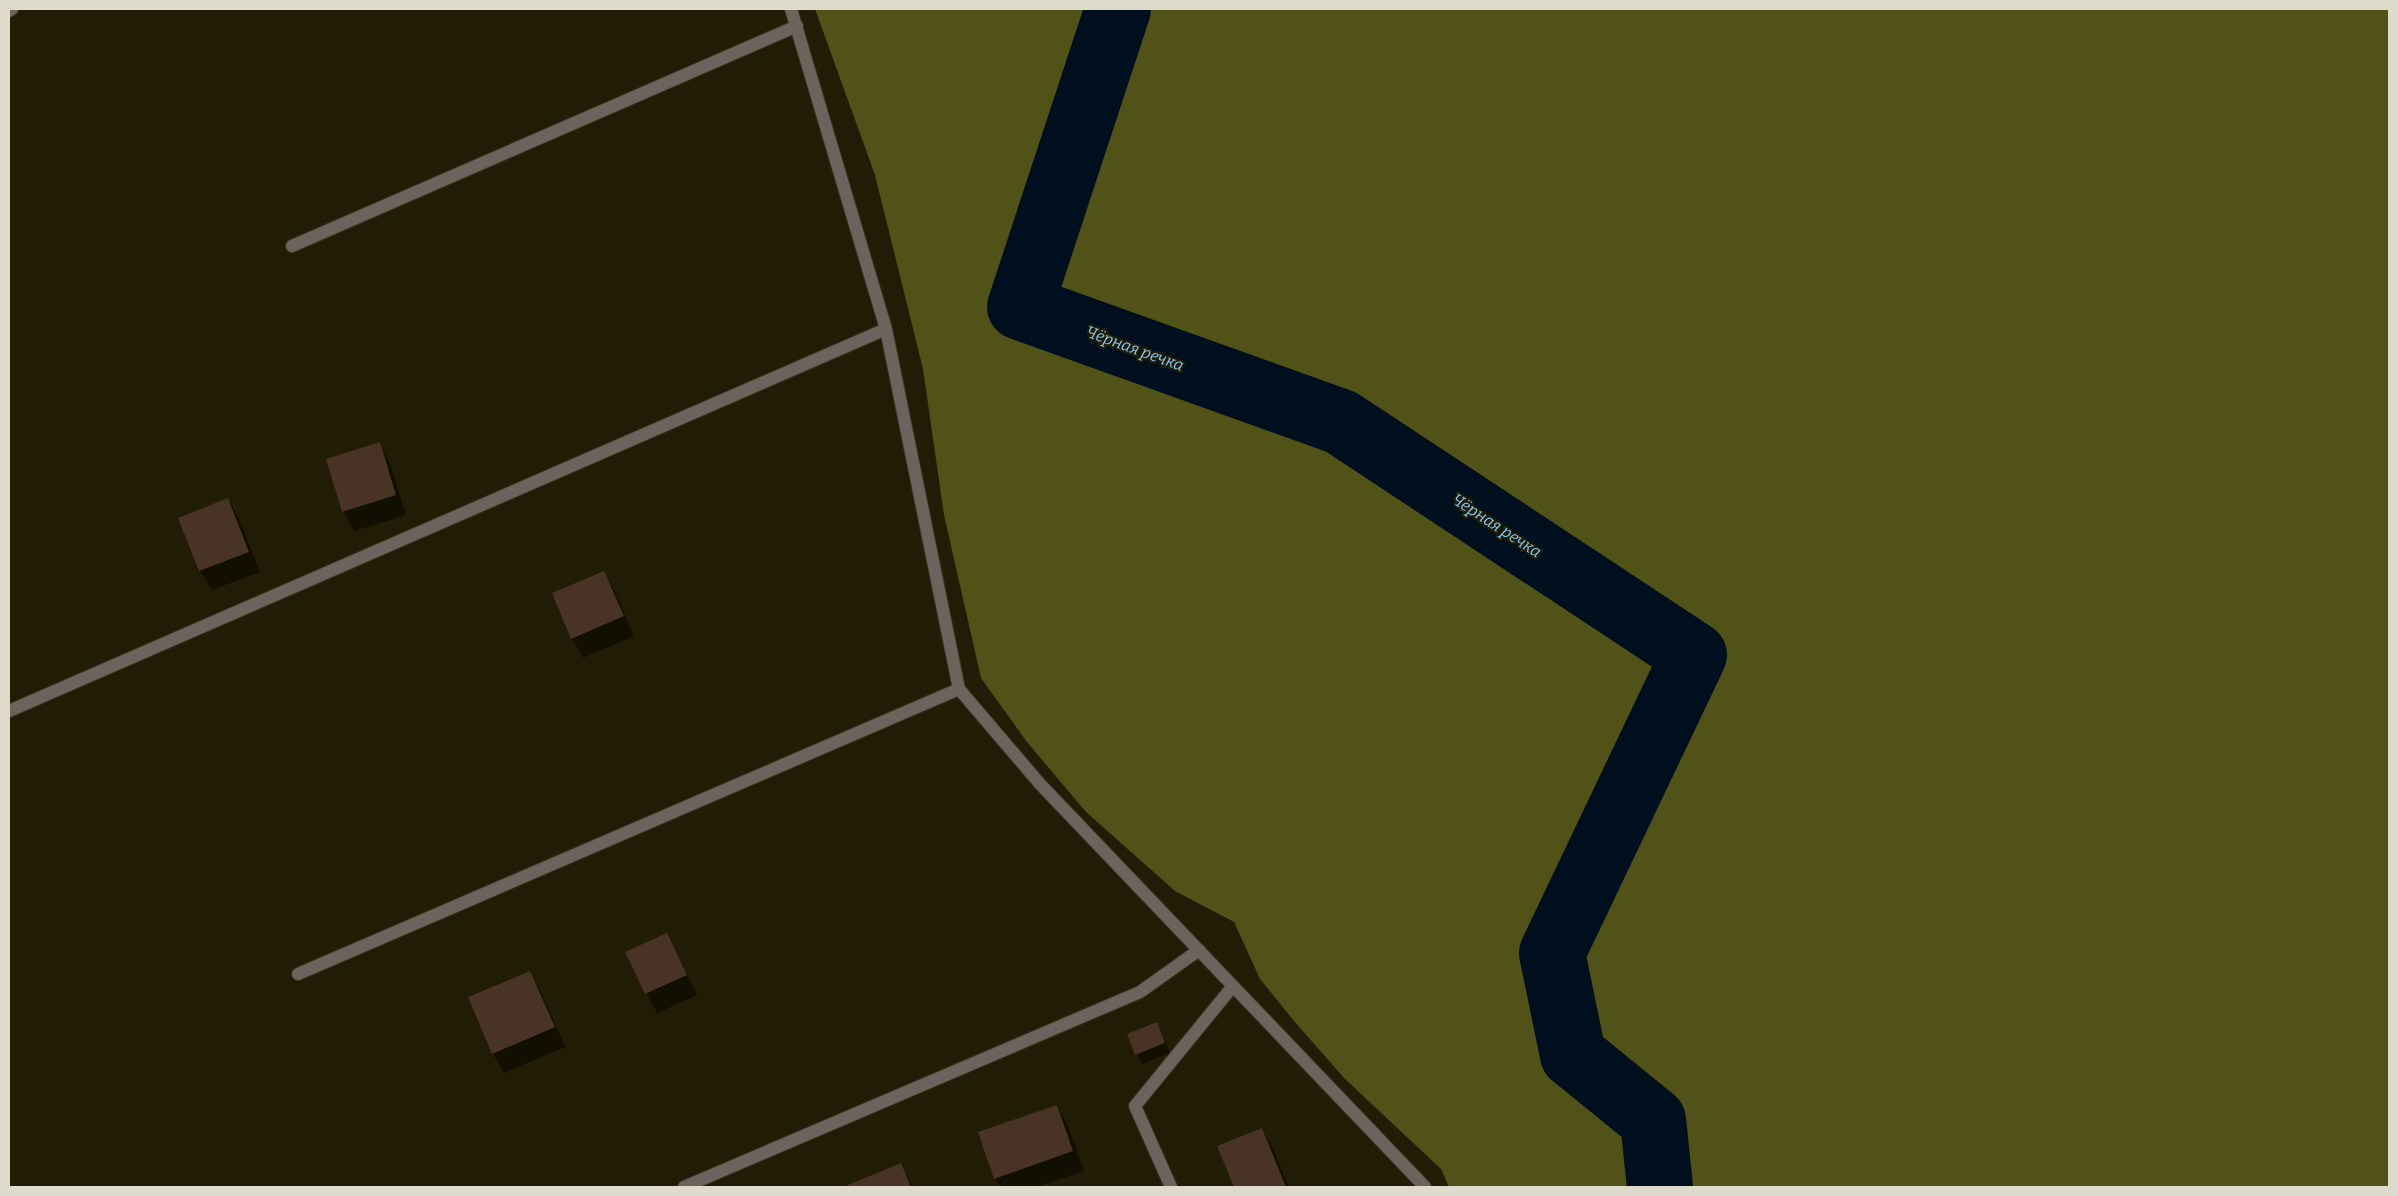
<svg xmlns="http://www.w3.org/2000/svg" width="2398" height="1196" font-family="Bitter,serif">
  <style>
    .forest { fill: #505218 }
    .shadow { fill: #0007 }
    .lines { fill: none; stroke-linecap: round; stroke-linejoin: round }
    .river { stroke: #000f1d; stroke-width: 66 }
    .building { fill: #483325 }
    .minor-casing { stroke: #3b3721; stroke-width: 14 }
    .minor { stroke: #6d625c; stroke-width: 12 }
    .labels { text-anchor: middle; stroke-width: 4.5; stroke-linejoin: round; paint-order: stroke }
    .water-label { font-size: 16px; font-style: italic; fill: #80c6fa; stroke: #211c05 }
  </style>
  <rect width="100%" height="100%" fill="#211c05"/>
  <path class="forest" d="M 815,9 L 2389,9 L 2389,1187 L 1449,1187 L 1441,1169 L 1344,1078 L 1294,1021 L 1260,979 L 1234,922 L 1175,891 L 1086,812 L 1027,742 L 981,678 L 944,515 L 923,369 L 875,175 Z"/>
  <path class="shadow" d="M 379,444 L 390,463 L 406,515 L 354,531 L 343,511 Z
    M 228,499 L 239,519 L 260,572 L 212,590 L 200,571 L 180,518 Z
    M 604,573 L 615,592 L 634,636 L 583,658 L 572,638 Z
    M 666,934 L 697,995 L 657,1013 L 627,953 Z
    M 530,973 L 541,992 L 565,1047 L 504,1073 L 493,1054 Z
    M 1156,1023 L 1170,1053 L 1142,1064 L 1128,1035 Z
    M 1057,1106 L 1068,1126 L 1084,1171 L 1036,1187 L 1000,1187 L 995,1178 Z
    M 1262,1129 L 1273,1149 L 1289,1187 L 1235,1187 L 1219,1146 Z
    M 901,1165 L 913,1187 L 847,1187 Z"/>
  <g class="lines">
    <path class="river" d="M 1118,9 L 1020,307 L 1341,422 L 1694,655 L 1552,953 L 1573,1055 L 1653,1120 L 1660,1187"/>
  </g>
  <path class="building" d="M 380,442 L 396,495 L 342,512 L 326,459 Z
    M 228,498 L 249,552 L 199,571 L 178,518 Z
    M 604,571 L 624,616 L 571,639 L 552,593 Z
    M 667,933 L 687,975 L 645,994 L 625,952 Z
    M 530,971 L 555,1027 L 492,1054 L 468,997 Z
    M 1157,1022 L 1165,1043 L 1135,1055 L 1127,1034 Z
    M 1057,1105 L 1073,1151 L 994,1179 L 978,1132 Z
    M 1262,1128 L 1286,1187 L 1234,1187 L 1217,1146 Z
    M 901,1163 L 911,1187 L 843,1187 Z"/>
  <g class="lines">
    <g class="minor-casing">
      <path id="minor" d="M 791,9 L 886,329 L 959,689 L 1040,784 L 1425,1187
        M 9,11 L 12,9
        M 292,246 L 797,26
        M 9,711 L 886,329
        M 298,974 L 959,689
        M 684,1187 L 1140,992 L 1199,950
        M 1171,1187 L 1135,1106 L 1233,986"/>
    </g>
    <use href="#minor" class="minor"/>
  </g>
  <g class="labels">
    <g class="water-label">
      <text transform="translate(1135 348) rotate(20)" y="6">Чёрная речка</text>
      <text transform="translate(1497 525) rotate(33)" y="6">Чёрная речка</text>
    </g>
  </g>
  <rect width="2398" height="1196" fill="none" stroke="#dedbcd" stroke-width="20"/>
</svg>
